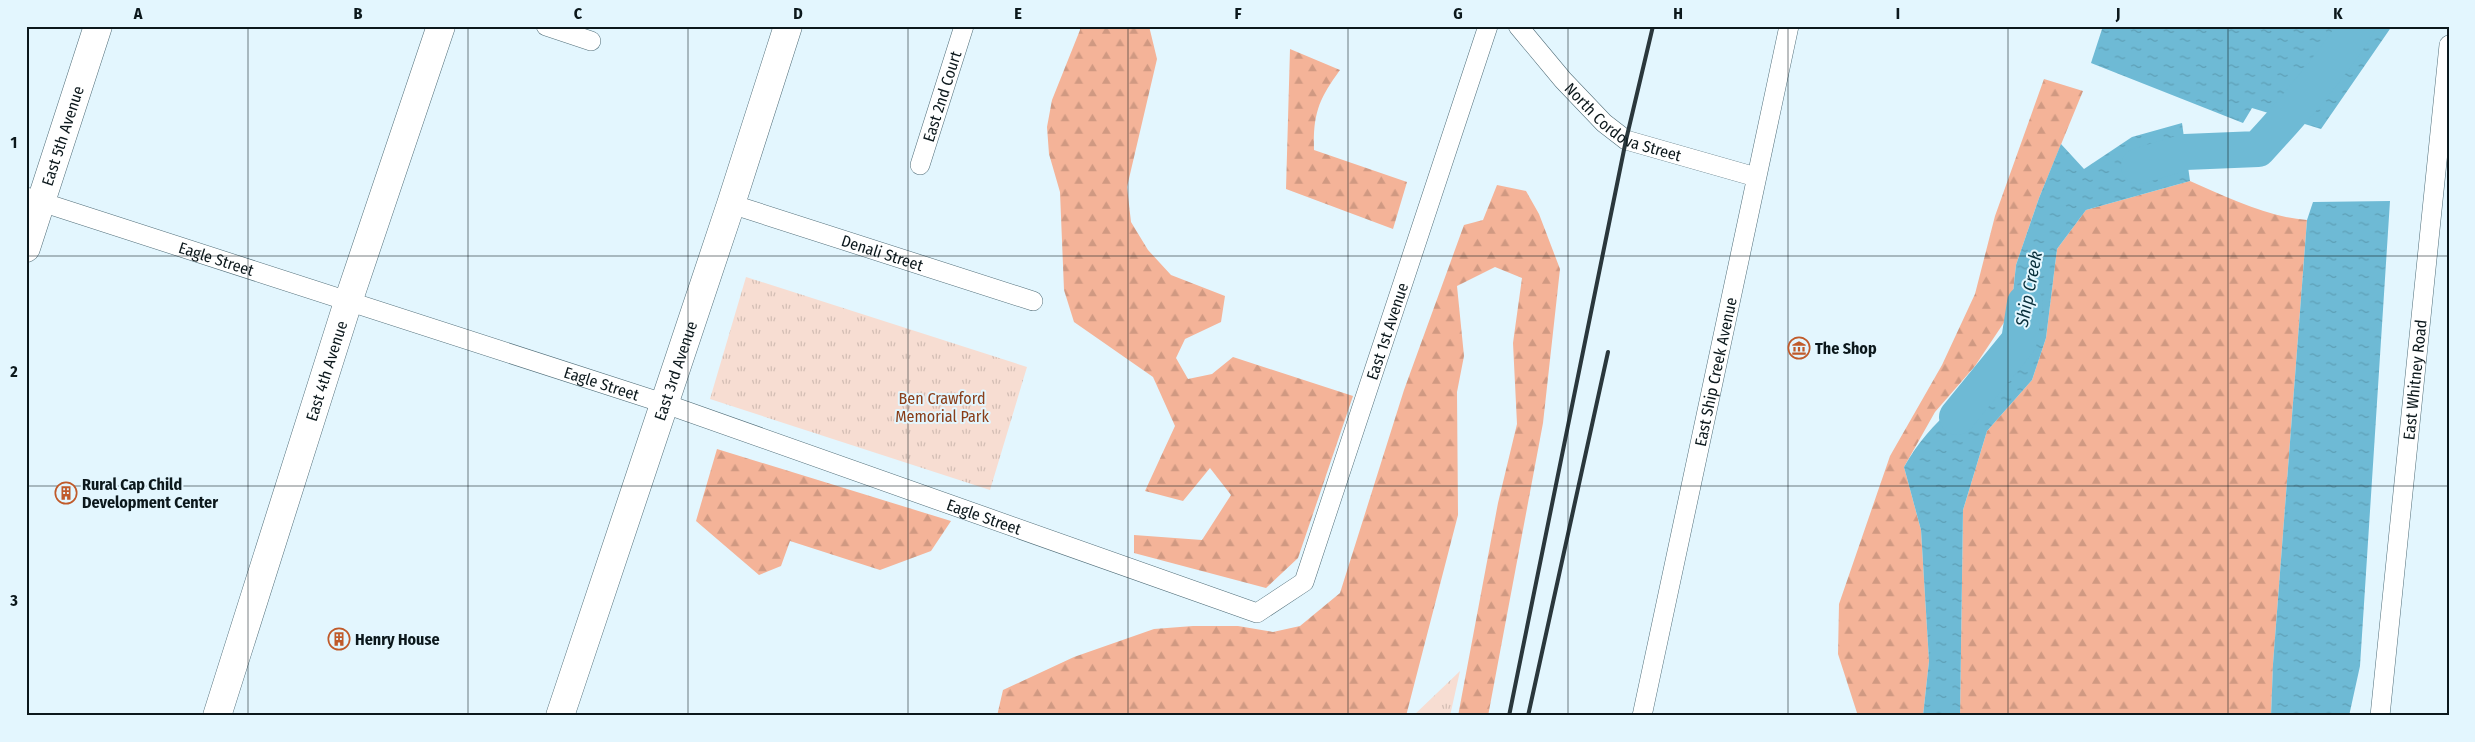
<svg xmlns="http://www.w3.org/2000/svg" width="2475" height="742" font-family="'Fira Sans Condensed',sans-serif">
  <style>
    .forest { fill: url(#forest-firs) }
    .park { fill: url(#park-tufts) }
    .water { fill: url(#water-ripples) }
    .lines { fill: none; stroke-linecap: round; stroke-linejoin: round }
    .river { stroke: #6ebad5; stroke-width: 36 }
    .minor-casing { stroke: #516e79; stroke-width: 20 }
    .secondary-casing { stroke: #516e79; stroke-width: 29 }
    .primary-casing { stroke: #516e79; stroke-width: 29 }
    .minor { stroke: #fff; stroke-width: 19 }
    .secondary { stroke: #fff; stroke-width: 28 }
    .primary { stroke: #fff; stroke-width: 28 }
    .rail { stroke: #2a373c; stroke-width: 4 }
    .grid { fill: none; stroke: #0c181c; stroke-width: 1; stroke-opacity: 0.55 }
    .labels { text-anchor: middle; stroke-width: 4; stroke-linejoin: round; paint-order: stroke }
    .street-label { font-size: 16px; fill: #0c181c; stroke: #e3f6fe }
    .poi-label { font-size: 16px; font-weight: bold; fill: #0c181c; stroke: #e3f6fe; text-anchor: start }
    .park-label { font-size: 16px; fill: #893d18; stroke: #e3f6fe }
    .water-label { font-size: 18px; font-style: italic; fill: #082e3a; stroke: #e3f6fe }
    .neatline { fill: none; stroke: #0c181c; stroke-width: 2 }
    .grid-label { font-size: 16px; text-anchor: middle; font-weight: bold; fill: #0c181c }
  </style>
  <defs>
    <pattern id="forest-firs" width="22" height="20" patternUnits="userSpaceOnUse" patternTransform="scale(1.25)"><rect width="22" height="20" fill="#f4b398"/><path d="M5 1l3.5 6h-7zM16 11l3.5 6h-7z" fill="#d09982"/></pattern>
    <pattern id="park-tufts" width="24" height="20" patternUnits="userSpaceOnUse" patternTransform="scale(1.25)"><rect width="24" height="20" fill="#f7ddd2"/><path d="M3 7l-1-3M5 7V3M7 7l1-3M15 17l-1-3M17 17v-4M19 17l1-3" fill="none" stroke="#d3bdb4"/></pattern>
    <pattern id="water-ripples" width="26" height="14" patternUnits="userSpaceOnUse" patternTransform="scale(1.25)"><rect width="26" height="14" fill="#6ebad5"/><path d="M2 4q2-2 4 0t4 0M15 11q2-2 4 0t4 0" fill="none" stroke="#5e9fb6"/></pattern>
  </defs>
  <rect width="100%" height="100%" fill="#e3f6fe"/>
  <path class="forest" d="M 1080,26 L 1149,26 L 1157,59 L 1127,187 L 1131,222 L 1148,250 L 1171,275 L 1225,296 L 1221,322 L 1185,339 L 1176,358 L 1188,379 L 1212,374 L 1233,357 L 1353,396 L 1298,558 L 1266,588 L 1134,553 L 1134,535 L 1202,540 L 1231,495 L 1210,468 L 1183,501 L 1145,491 L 1175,426 L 1153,377 L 1074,322 L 1064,290 L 1060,192 L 1049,154 L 1047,127 L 1052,100 L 1080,30 Z
    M 1290,49 L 1340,70 C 1319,99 1313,113 1314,150 L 1407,182 L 1393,229 L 1286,189 Z
    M 2044,79 L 2083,91 L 2039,198 L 2016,265 L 2011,312 L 1975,366 L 1935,412 L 1904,467 L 1921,530 L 1929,661 L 1923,716 L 1858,716 L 1838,654 L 1839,604 L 1890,456 L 1942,365 L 1975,294 L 1995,216 Z
    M 2190,181 C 2227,197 2267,217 2307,220 L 2273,664 L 2271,716 L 1960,716 L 1963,510 L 1987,431 L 2032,380 L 2046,338 L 2057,249 L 2086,210 Z
    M 1497,185 L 1526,191 L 1539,214 L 1560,269 L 1543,423 L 1488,716 L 1458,716 L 1498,503 L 1517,424 L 1513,343 L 1522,278 L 1495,267 L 1457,286 L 1464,356 L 1457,392 L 1458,515 L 1406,716 L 997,716 L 1003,690 L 1074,657 L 1154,629 L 1193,626 L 1238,626 L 1273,632 L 1300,626 L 1340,593 L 1404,390 L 1464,225 L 1483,220 Z
    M 717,449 L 951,521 L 931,551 L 880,570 L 790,541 L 781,566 L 759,575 L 696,521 Z"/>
  <path class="park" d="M 746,277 L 1027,367 L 990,490 L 710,399 Z
    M 1460,671 L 1450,716 L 1413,716 Z"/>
  <path class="water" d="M 2103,26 L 2392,26 L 2321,129 L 2252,108 L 2243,123 L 2091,63 Z
    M 2182,123 L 2190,181 L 2086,210 L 2057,249 L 2046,338 L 2032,380 L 1987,431 L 1963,510 L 1960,716 L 1923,716 L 1929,661 L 1921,530 L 1904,467 C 1932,417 1968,397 2012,362 L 2011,312 L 2016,265 L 2039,198 L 2061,144 L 2084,169 L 2132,137 Z
    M 2390,201 L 2360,666 L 2349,716 L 2271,716 L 2273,664 L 2307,220 L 2313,202 Z"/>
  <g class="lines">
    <path class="river" d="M 2139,166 L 2185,152 L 2258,149 C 2294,110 2328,71 2357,26
      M 1957,417 L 2019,341 L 2025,303"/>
    <g class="minor-casing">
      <g id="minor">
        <path d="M 546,26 L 591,41"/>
        <path id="s1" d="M 1518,26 L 1563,80 L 1604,123 L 1626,140 L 1756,177"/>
        <path id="s2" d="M 920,165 L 964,26"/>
        <path id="s3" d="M 26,197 L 663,403 L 1257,613 L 1304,582 L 1488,26"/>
        <path id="s4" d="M 731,204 L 1033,301"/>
        <path id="s5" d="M 1642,716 L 1789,26"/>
        <path id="s6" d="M 2380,716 L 2449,45"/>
      </g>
    </g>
    <g class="secondary-casing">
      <g id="secondary">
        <path id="s7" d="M 217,716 L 348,302 L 441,26"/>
        <path id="s8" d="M 560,716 L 731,204 L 788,26"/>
      </g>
    </g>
    <g class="primary-casing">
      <g id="primary">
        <path id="s9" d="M 26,248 L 98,26"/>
      </g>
    </g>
    <use href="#minor" class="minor"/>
    <use href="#secondary" class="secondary"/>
    <use href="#primary" class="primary"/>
    <path class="rail" d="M 1509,716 L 1626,140 L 1653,26
      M 1528,716 L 1608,352"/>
  </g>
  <path class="grid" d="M 248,26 L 248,716M 468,26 L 468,716M 688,26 L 688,716M 908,26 L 908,716M 1128,26 L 1128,716M 1348,26 L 1348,716M 1568,26 L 1568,716M 1788,26 L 1788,716M 2008,26 L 2008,716M 2228,26 L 2228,716M 26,256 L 2449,256M 26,486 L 2449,486"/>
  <defs>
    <g id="museum-ring" transform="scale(1.125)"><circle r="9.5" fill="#e3f6fe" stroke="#c05a2a" stroke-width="1.5"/><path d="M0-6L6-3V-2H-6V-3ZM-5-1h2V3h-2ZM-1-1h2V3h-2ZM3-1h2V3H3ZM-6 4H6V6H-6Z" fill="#c05a2a"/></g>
    <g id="building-ring" transform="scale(1.125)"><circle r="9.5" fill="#e3f6fe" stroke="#c05a2a" stroke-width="1.5"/><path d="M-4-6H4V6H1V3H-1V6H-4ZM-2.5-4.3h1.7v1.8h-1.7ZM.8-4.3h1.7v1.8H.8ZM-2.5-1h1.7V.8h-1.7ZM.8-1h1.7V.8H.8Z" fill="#c05a2a"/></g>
  </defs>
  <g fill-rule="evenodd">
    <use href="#museum-ring" x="1799" y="348"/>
    <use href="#building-ring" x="66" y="493"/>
    <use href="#building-ring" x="339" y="639"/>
  </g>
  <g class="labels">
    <g class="street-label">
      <text dy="6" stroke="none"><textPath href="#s2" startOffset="72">East 2nd Court</textPath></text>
      <text dy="6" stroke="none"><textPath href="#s1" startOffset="146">North Cordova Street</textPath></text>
      <text dy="6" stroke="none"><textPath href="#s9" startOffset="118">East 5th Avenue</textPath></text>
      <text dy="6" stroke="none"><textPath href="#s4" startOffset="159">Denali Street</textPath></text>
      <text dy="6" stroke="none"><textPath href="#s3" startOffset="200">Eagle Street</textPath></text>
      <text dy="6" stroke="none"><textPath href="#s3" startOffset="1620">East 1st Avenue</textPath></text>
      <text dy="6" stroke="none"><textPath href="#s7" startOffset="362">East 4th Avenue</textPath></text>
      <text dy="6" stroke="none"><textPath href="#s8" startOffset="364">East 3rd Avenue</textPath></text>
      <text dy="6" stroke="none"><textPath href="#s5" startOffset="352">East Ship Creek Avenue</textPath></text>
      <text dy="6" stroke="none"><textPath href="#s6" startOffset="338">East Whitney Road</textPath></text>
      <text dy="6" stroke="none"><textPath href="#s3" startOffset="605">Eagle Street</textPath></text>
      <text dy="6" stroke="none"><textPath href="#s3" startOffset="1010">Eagle Street</textPath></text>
    </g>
    <g class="poi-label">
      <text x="1815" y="354">The Shop</text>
      <text x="82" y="490">Rural Cap Child<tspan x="82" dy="18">Development Center</tspan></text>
      <text x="355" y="645">Henry House</text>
    </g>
    <g class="park-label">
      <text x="942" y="404">Ben Crawford<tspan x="942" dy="18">Memorial Park</tspan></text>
    </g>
    <g class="water-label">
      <text transform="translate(2029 289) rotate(-79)" y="6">Ship Creek</text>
    </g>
  </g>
  <rect width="2475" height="742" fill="none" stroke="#e3f6fe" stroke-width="55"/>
  <rect x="28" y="28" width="2420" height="686" class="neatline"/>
  <g class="grid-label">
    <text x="138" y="19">A</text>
    <text x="358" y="19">B</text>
    <text x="578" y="19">C</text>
    <text x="798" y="19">D</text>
    <text x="1018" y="19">E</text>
    <text x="1238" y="19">F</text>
    <text x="1458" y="19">G</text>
    <text x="1678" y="19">H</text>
    <text x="1898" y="19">I</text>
    <text x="2118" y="19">J</text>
    <text x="2338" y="19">K</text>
    <text x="14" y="148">1</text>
    <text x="14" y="377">2</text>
    <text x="14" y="606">3</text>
  </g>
</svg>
